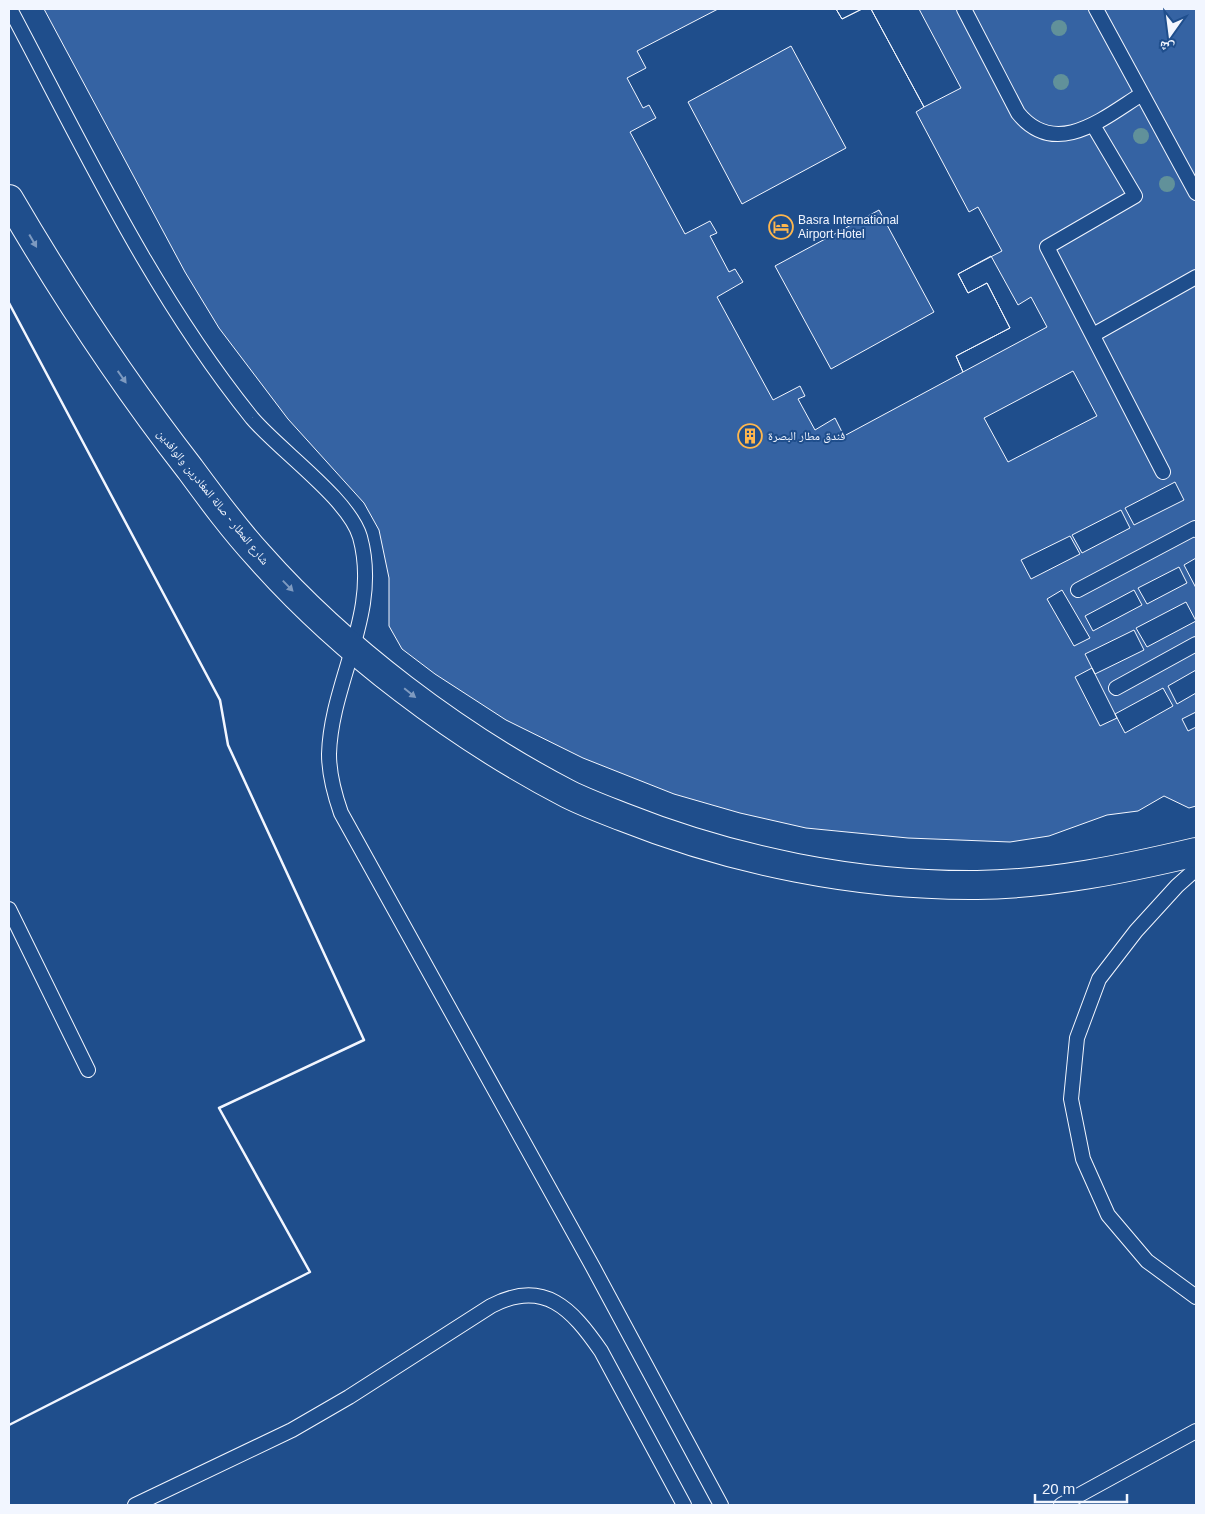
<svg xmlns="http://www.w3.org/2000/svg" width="1205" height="1514" font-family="Arial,'Noto Naskh Arabic',sans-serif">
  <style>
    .building { fill: #3563a3; stroke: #f2f6ff; fill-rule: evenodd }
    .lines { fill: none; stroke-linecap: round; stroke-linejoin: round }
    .lane-casing { stroke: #f2f6ff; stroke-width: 16 }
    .highway-casing { stroke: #f2f6ff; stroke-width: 30 }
    .lane { stroke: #1f4e8c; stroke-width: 14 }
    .highway { stroke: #1f4e8c; stroke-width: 28 }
    .wall { stroke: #f2f6ff; stroke-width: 2.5 }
    .tree { fill: #61919a }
    .oneway { fill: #7e9ac0 }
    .labels { text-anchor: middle; stroke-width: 4; stroke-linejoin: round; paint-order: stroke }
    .poi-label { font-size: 12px; fill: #f2f6ff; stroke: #1f4e8c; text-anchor: start }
    .street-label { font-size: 12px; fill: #f2f6ff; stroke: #1f4e8c }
  </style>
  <rect width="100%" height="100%" fill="#1f4e8c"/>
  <path class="building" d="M 44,9 L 1196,9 L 1196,806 L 1189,808 L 1164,796 L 1138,811 L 1107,815 L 1049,836 L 1010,842 L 908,838 L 806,828 L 740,813 L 674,794 L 583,758 L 506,720 L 435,674 L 402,649 L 389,626 L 389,578 L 379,530 L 364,503 L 288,419 L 219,328 L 185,272 Z
    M 718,9 L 836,9 L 842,19 L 862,9 L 871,9 L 924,107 L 916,112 L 969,212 L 978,207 L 1002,251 L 958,274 L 968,293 L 987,283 L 1010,328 L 956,356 L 963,372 L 844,436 L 835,418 L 815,430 L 798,399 L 805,396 L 800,386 L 773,400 L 717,297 L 743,282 L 735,269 L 729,272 L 710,236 L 717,233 L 710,221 L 685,234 L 630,132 L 656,118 L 649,105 L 643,108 L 627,78 L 646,68 L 637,51 ZM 791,46 L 846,148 L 742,204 L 688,102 ZM 879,210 L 934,312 L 831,369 L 775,266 Z
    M 836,9 L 862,9 L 842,19 Z
    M 871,9 L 919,9 L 961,88 L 924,107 Z
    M 991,256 L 1018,305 L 1031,297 L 1047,327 L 963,372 L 956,356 L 1010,328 L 987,283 L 968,293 L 958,274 Z
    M 1073,371 L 1097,416 L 1008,462 L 984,418 Z
    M 1175,482 L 1184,500 L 1134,525 L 1125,508 Z
    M 1121,510 L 1130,528 L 1082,553 L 1072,535 Z
    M 1070,536 L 1080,554 L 1031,579 L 1021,560 Z
    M 1196,558 L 1196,588 L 1184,565 Z
    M 1179,567 L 1187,583 L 1147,604 L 1138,588 Z
    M 1062,590 L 1090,638 L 1074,646 L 1047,599 Z
    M 1134,590 L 1142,605 L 1093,631 L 1085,616 Z
    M 1186,602 L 1196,621 L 1147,647 L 1136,628 Z
    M 1134,630 L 1144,650 L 1095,674 L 1085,654 Z
    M 1092,668 L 1117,718 L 1100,726 L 1075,677 Z
    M 1196,670 L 1196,693 L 1177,704 L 1168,686 Z
    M 1163,688 L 1173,706 L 1125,733 L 1115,714 Z
    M 1196,712 L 1196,727 L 1188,731 L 1182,719 Z"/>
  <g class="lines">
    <g class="lane-casing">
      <path id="lane" d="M 10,9 C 84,148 152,294 252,418 C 279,450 349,499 360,537 C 381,613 331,681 329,754 C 329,775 334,793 341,813 L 594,1269 L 721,1505
        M 964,9 L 1018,113 C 1056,160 1105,117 1142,94
        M 1096,9 L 1196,193
        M 1093,125 L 1135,196 L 1047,247 L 1163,472
        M 1093,335 L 1196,277
        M 1078,590 L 1195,528 L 1196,530
        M 1116,688 L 1196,644
        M 1196,869 L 1177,886 L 1136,931 L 1099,979 L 1077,1038 L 1071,1099 L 1083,1159 L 1108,1215 L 1147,1261 L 1196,1297
        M 9,909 L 88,1070
        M 135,1505 L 292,1430 L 349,1397 L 491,1306 C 544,1278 572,1309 601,1351 L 684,1505
        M 1061,1505 L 1196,1431"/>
    </g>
    <g class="highway-casing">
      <path id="highway" d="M 9,199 C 64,293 123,383 190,469 C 212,499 234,529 259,556 C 342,650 458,737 568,794 C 586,803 605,810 623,817 C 734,861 857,886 977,885 C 1052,884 1124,869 1196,852"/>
    </g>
    <use href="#lane" class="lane"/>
    <use href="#highway" class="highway"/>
    <path class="wall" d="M 9,303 L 220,700 L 228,745 L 364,1040 L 219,1108 L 310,1272 L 9,1425"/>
  </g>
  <g class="tree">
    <circle cx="1059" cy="28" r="8"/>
    <circle cx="1061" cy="82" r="8"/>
    <circle cx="1141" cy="136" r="8"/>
    <circle cx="1167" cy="184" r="8"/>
  </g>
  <defs><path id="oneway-solid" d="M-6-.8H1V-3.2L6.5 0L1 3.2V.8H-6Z" transform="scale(1.25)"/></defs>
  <g class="oneway">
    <use href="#oneway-solid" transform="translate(33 241) rotate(60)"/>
    <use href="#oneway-solid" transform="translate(122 377) rotate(55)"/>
    <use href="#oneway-solid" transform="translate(288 586) rotate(46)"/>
    <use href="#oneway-solid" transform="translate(410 693) rotate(39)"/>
  </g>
  <defs>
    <g id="hotel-ring" transform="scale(1.25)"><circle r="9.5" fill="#1f4e8c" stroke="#ffb74d" stroke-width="1.5"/><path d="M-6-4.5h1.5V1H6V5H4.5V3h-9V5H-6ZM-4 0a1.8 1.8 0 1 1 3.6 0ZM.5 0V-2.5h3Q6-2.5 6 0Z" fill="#ffb74d"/></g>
    <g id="building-ring" transform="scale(1.25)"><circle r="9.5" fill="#1f4e8c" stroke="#ffb74d" stroke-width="1.5"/><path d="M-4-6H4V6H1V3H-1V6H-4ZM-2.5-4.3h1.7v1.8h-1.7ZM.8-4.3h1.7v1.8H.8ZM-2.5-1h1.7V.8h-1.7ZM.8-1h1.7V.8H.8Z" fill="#ffb74d"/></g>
  </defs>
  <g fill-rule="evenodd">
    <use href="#hotel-ring" x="781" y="227"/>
    <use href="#building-ring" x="750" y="436"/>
  </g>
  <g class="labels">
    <g class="poi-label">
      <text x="798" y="224">Basra International<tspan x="798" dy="14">Airport Hotel</tspan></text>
      <text x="768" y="440">فندق مطار البصرة</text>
    </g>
    <g class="street-label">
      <text transform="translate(213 497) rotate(51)" y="4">شارع المطار - صالة المغادرين والوافدين</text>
    </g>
  </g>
  <rect width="1205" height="1514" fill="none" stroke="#f2f6ff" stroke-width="20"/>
  <g transform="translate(1170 35) rotate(194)" stroke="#1f4e8c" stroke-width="4" paint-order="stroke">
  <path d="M0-4L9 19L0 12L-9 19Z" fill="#f2f6ff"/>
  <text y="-8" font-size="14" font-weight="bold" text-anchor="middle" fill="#f2f6ff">ش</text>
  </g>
  <path d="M1035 1494v8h92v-8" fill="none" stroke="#f2f6ff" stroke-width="2.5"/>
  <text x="1042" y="1494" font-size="15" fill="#f2f6ff" stroke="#1f4e8c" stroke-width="4" paint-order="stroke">20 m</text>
</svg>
